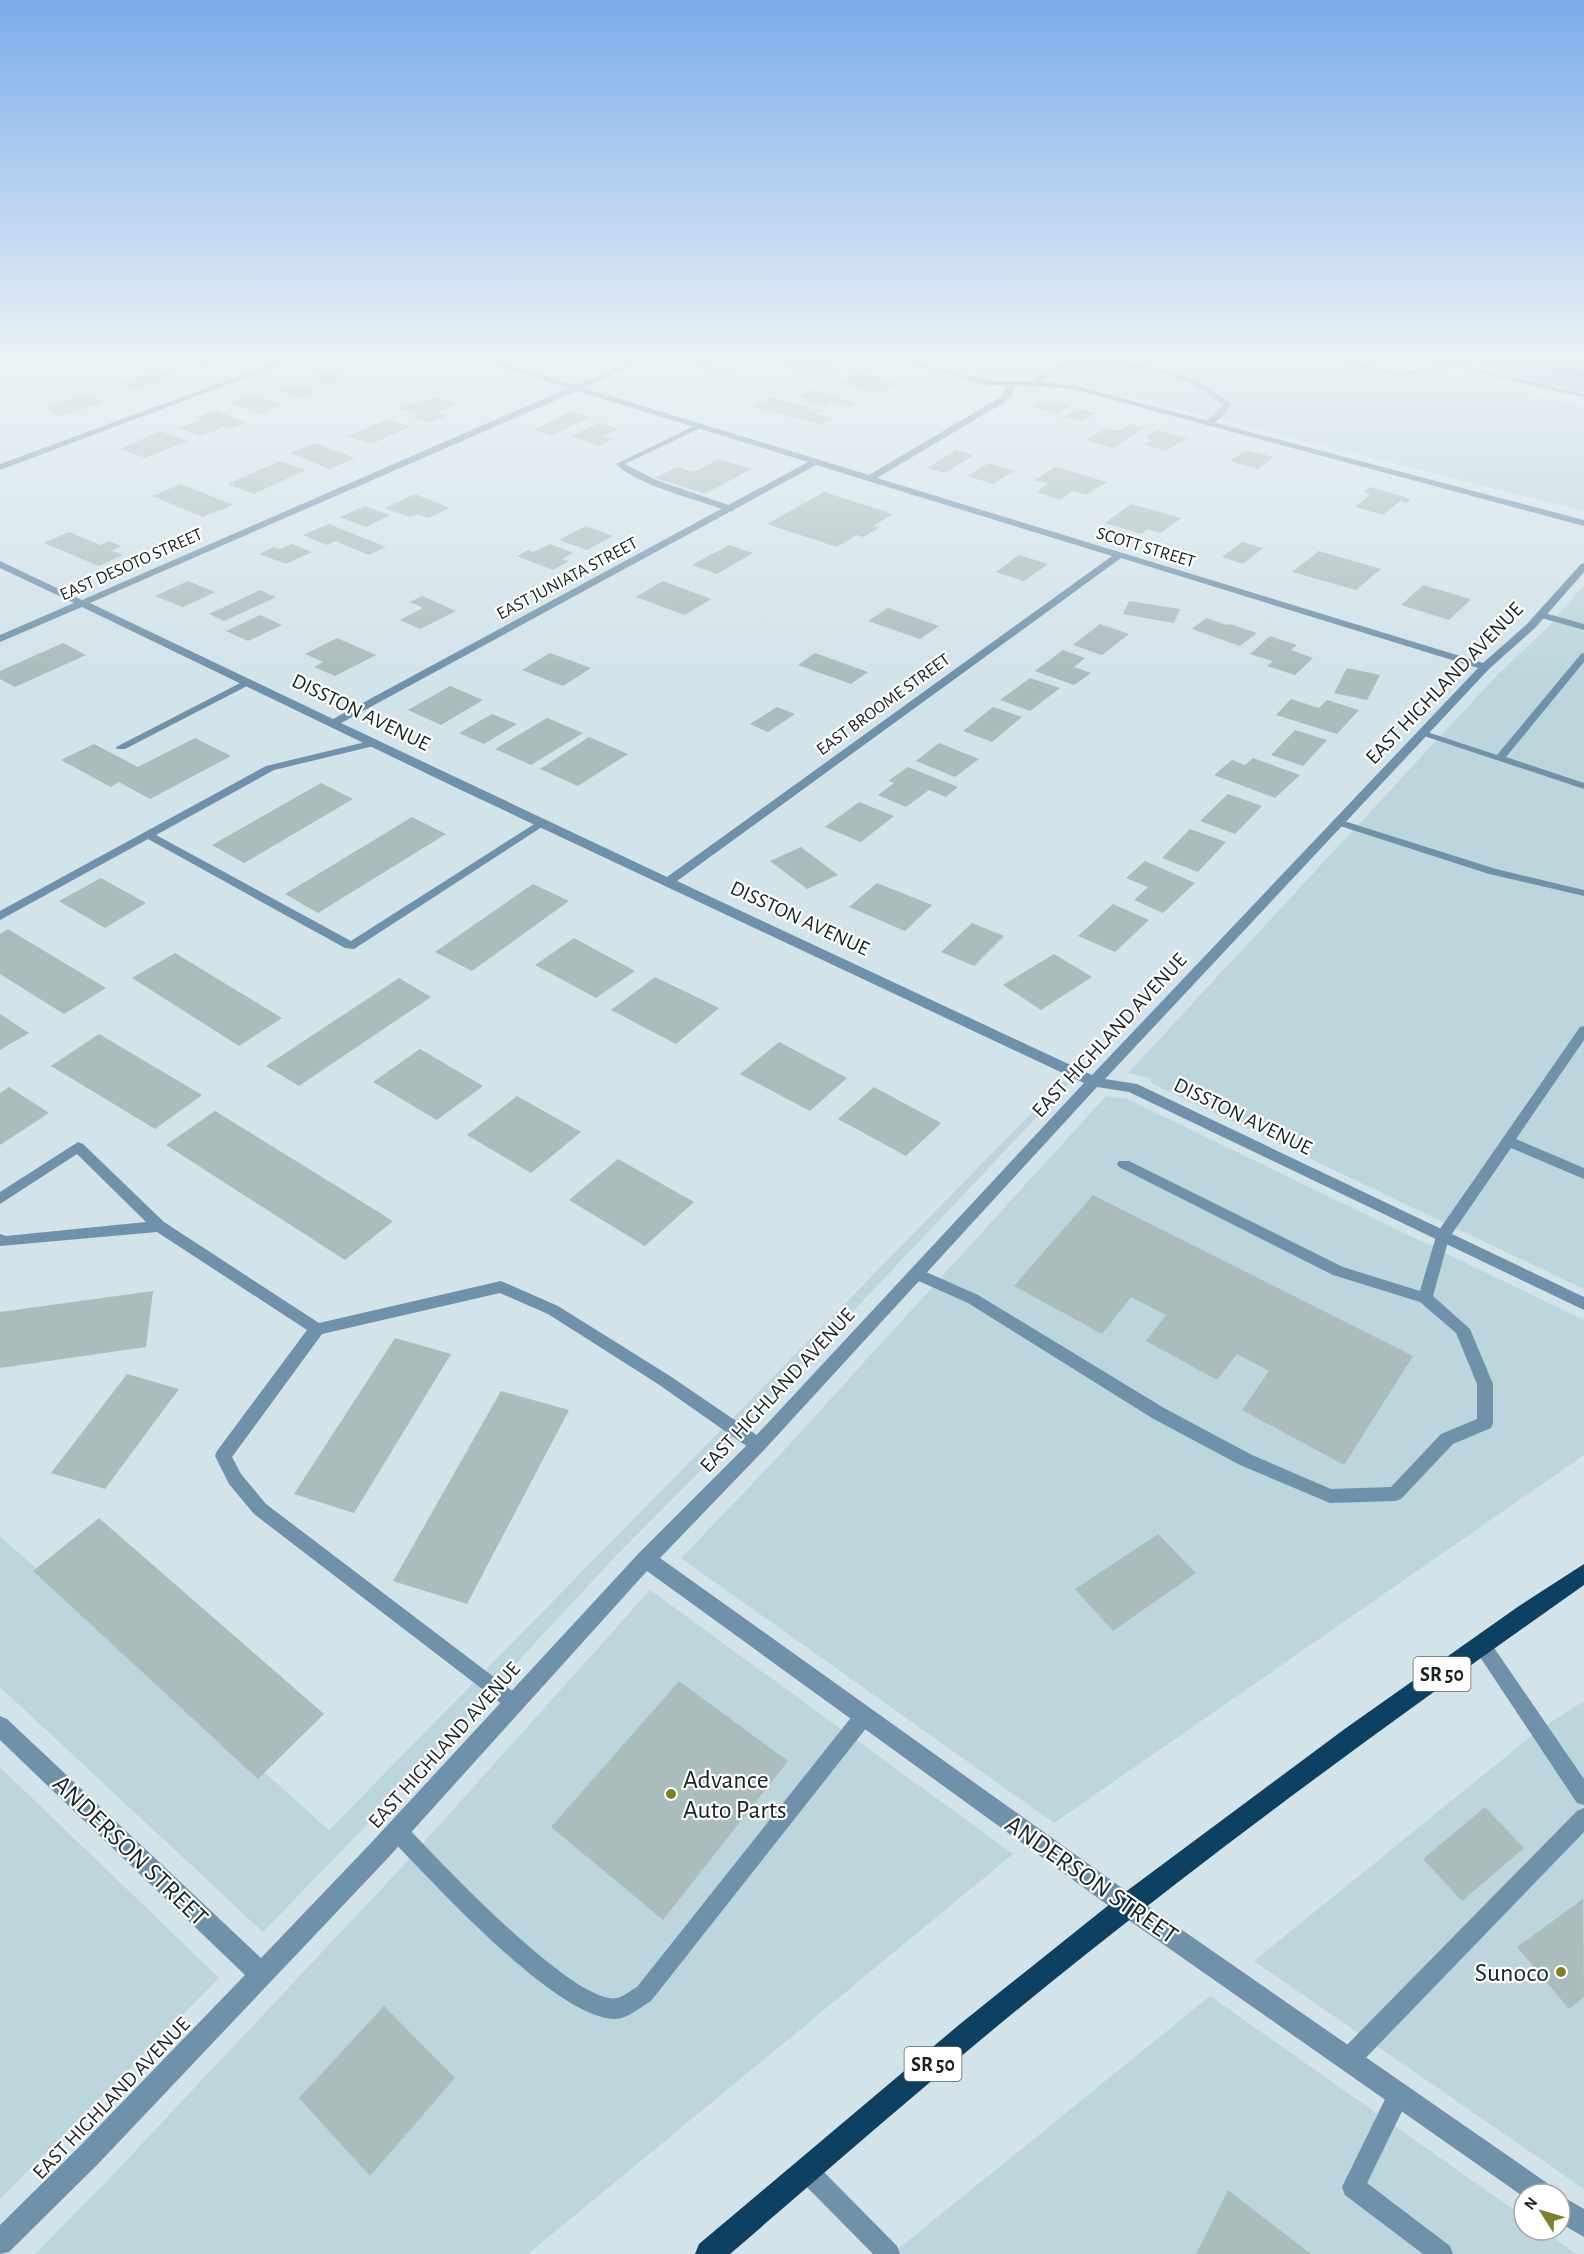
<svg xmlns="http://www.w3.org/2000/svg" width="1584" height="2254" font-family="'Alegreya Sans',sans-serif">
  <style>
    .built { fill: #bdd6de }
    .green { fill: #75b9cf }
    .building { fill: #abbcbd }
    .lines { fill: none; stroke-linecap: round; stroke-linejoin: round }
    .service { fill: #6f91aa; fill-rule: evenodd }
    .minor { fill: #6f91aa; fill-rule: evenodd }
    .tertiary { fill: #6f91aa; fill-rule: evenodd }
    .trunk { fill: #0e4161; fill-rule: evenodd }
    .poi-dot { fill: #7c802a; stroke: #fff; stroke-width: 2 }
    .labels { text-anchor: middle; stroke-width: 4.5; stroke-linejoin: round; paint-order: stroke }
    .far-street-label { font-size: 18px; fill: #1b2224; stroke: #fff }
    .shield { fill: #fff; stroke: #5f6466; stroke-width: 1.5 }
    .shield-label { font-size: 20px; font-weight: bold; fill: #1b2224 }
    .street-label { font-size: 21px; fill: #1b2224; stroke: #fff }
    .near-poi-label { font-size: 26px; fill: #1b2224; stroke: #fff; text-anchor: start }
    .near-street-label { font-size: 26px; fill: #1b2224; stroke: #fff }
  </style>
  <rect width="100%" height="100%" fill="#d2e3e9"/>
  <path class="built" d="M 939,361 L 1392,361 L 1584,407 L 1584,511 L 1081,385 L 1034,374 L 1012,376 L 983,372 Z
    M 1584,585 L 1584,1289 L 1151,1083 L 1151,1078 L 1128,1073 L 1500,672 L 1545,630 Z
    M 1063,1081 L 1068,1084 L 739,1432 L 611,1561 L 359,1833 L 263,1932 L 0,1687 L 0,1536 L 329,1830 Z
    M 1106,1096 L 1127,1099 L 1584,1320 L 1584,1455 L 1054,1823 L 681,1558 L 778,1457 Z
    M 650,1590 L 1013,1854 L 528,2254 L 35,2254 L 107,2181 L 400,1869 Z
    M 1584,1701 L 1584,2189 L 1254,1961 L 1540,1729 Z
    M 0,1767 L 219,1978 L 0,2199 Z
    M 1210,1996 L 1524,2217 L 1524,2230 L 1542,2230 L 1576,2254 L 892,2254 Z"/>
  <path class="green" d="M 1452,361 L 1584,361 L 1584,392 Z"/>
  <path class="building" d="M 181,361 L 228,361 L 205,369 Z
    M 699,361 L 707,361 L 737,369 L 724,375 L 689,365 Z
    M 783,361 L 823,361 L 843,366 L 825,375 L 810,370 L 803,373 L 774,365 Z
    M 159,369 L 176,375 L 136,390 L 120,384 Z
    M 326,370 L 348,378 L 329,385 L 307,378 Z
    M 860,371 L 900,383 L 879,394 L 838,382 Z
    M 295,384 L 318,392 L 300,399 L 277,391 Z
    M 811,390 L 857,403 L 850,407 L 831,401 L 825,405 L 796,397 Z
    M 84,394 L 104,402 L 62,416 L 43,408 Z
    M 253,394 L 284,405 L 260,414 L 229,403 Z
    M 434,397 L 456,404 L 436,412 L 447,416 L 430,423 L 412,417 L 418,415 L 398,408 L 411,403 L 417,404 Z
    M 770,397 L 820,411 L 815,414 L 832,418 L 820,425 L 753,406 Z
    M 1047,399 L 1071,406 L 1056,414 L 1031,407 Z
    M 1077,408 L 1096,413 L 1082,422 L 1062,417 Z
    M 215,410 L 248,423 L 230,429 L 224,427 L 201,436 L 179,428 L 200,420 L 195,418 Z
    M 571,411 L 590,417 L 551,436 L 533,430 Z
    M 387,419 L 410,427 L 371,444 L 348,436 Z
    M 600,423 L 619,429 L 604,436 L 614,439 L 599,446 L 570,436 Z
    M 1129,424 L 1144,428 L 1113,448 L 1086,440 L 1106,428 L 1118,431 Z
    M 1157,430 L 1187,438 L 1166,451 L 1144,445 L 1152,440 L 1145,438 Z
    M 160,431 L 188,441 L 145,458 L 120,449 Z
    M 315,443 L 355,458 L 329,469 L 290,453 Z
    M 956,450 L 974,455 L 945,473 L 927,468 Z
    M 1246,450 L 1274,457 L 1258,469 L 1230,461 Z
    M 719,459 L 751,469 L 705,494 L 655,478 L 677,467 L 694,472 Z
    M 280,461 L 306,470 L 254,494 L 227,484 Z
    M 989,463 L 1015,471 L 993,484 L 967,476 Z
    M 1056,467 L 1107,482 L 1086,495 L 1073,491 L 1060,500 L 1036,492 L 1048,484 L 1034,480 Z
    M 181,484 L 233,505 L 203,517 L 152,496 Z
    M 1370,487 L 1411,499 L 1406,503 L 1400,501 L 1383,515 L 1355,507 L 1371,494 L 1364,492 Z
    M 824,492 L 893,514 L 873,526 L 879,528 L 863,537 L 857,535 L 837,547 L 767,524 Z
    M 415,494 L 450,508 L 428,518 L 416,514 L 409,517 L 385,508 Z
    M 1131,504 L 1181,518 L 1161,533 L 1147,529 L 1142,534 L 1105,523 Z
    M 365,506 L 390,515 L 366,527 L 340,517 Z
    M 329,524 L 386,547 L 369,555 L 335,541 L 327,545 L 303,535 Z
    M 586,526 L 613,536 L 587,550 L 559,540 Z
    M 69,532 L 100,545 L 109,541 L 121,546 L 112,551 L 123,555 L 99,566 L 44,543 Z
    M 1242,542 L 1263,548 L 1243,564 L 1222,557 Z
    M 292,544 L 312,552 L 286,564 L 259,554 L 274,547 L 280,549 Z
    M 550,544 L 573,553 L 562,559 L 569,561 L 553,570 L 517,556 L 528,550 L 533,552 Z
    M 729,545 L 753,553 L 717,574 L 692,565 Z
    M 1319,551 L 1381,569 L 1356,590 L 1292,572 Z
    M 1019,555 L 1048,564 L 1024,581 L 996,572 Z
    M 188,581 L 215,592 L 183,607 L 155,596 Z
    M 663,581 L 711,599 L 685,615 L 636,597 Z
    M 1423,585 L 1471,599 L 1449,620 L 1401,605 Z
    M 260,590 L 276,597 L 224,621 L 209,614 Z
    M 422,596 L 456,611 L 420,629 L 400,620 L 423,608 L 410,602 Z
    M 1129,601 L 1180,609 L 1174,623 L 1123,614 Z
    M 888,608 L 939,626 L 920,639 L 868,621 Z
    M 260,615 L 282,625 L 248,641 L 226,631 Z
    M 1206,618 L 1227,625 L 1230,624 L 1257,633 L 1240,646 L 1192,629 Z
    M 1100,624 L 1129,634 L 1102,655 L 1073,645 Z
    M 1270,636 L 1297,645 L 1291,650 L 1313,658 L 1295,675 L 1267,666 L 1273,661 L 1250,654 Z
    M 337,638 L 376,655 L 335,676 L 314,667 L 323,662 L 305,654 Z
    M 63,643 L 86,655 L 15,687 L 0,679 L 0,671 Z
    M 1063,650 L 1085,658 L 1074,667 L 1091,673 L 1074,685 L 1035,671 Z
    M 550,653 L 591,668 L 563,686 L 522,670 Z
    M 815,653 L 868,672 L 851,684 L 798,665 Z
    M 1347,668 L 1380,675 L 1367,700 L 1334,693 Z
    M 1030,678 L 1060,688 L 1030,711 L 1000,700 Z
    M 450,686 L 483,700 L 441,725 L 408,710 Z
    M 1291,699 L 1319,708 L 1327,700 L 1359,710 L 1337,734 L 1276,715 Z
    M 777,707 L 795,714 L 768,732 L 750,724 Z
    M 993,707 L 1022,717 L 992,742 L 963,731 Z
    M 492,714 L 517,724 L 484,744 L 459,733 Z
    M 547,718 L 583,733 L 531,765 L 495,749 Z
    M 1295,730 L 1327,740 L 1303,766 L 1271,755 Z
    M 589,737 L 628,754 L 578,786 L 540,769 Z
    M 195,738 L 231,756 L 150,799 L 119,782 L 111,787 L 61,760 L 94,744 L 138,767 Z
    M 939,743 L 979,759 L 955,777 L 916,761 Z
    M 1253,758 L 1300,775 L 1275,798 L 1214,775 L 1232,760 L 1245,765 Z
    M 908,767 L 958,787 L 946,797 L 929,790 L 906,807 L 878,795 L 894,783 L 888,781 Z
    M 321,783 L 353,799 L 244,863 L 212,845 Z
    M 1228,794 L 1262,806 L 1235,834 L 1200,821 Z
    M 859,802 L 894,816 L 861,842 L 825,827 Z
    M 412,817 L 446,834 L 318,913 L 285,894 Z
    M 1190,829 L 1226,842 L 1198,872 L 1162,858 Z
    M 801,847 L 838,875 L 807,889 L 770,861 Z
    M 1145,861 L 1195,883 L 1163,913 L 1134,900 L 1148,887 L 1126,878 Z
    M 101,878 L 146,903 L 105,928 L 59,901 Z
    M 877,883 L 932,905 L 905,931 L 849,907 Z
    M 533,884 L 569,901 L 472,971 L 435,952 Z
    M 1113,904 L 1149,920 L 1115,952 L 1078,936 Z
    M 972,923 L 1004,936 L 974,966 L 941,952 Z
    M 8,929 L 106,988 L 64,1014 L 0,974 L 0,934 Z
    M 574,938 L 635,971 L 596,998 L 535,965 Z
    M 175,953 L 282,1018 L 239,1046 L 132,978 Z
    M 1054,954 L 1092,977 L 1041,1010 L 1003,985 Z
    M 655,977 L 719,1008 L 676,1044 L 611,1010 Z
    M 399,978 L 431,997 L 299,1086 L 266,1066 Z
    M 0,1014 L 29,1033 L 0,1050 Z
    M 99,1034 L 202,1095 L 155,1129 L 51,1066 Z
    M 779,1042 L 847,1078 L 810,1111 L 740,1074 Z
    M 420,1049 L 483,1086 L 437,1120 L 373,1082 Z
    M 9,1087 L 49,1113 L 0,1145 L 0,1093 Z
    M 874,1087 L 941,1123 L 906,1156 L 838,1119 Z
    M 517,1096 L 581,1132 L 531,1173 L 467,1135 Z
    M 215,1111 L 393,1221 L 345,1260 L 166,1145 Z
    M 618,1159 L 694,1202 L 645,1246 L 569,1200 Z
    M 1093,1195 L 1413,1356 L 1344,1465 L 1242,1410 L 1269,1371 L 1237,1354 L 1217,1380 L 1146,1341 L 1166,1315 L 1131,1297 L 1102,1334 L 1014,1286 Z
    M 153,1291 L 146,1347 L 0,1368 L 0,1312 Z
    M 395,1338 L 451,1354 L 354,1513 L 294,1494 Z
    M 127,1374 L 179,1389 L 105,1489 L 51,1473 Z
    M 501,1391 L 569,1410 L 467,1604 L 393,1581 Z
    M 99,1518 L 324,1714 L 258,1779 L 33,1571 Z
    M 1158,1534 L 1196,1573 L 1113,1631 L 1075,1589 Z
    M 679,1681 L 788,1761 L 663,1920 L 551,1827 Z
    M 1485,1807 L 1524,1848 L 1462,1901 L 1423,1859 Z
    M 1583,1899 L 1584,1997 L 1569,2009 L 1517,1947 Z
    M 384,2006 L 455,2078 L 370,2176 L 299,2098 Z
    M 1228,2190 L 1311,2254 L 1196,2254 Z"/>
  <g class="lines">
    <path class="service" d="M 1095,361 C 1143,363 1193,370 1231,404 L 1224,415 L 1211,426 L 1205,426 L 1205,422 L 1223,405 C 1210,396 1198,386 1184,380 C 1152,368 1077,355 1048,375 C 1044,378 1041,382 1039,386 L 1032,384 C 1049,363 1069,362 1095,361 Z
      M 1333,361 C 1354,359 1374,368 1394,371 C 1413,373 1431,366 1449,361 L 1453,363 L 1414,375 L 1395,375 Z
      M 1519,361 L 1531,361 L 1584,372 L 1584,376 Z
      M 698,424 L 705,426 L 625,464 L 656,480 L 734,507 L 734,511 L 728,511 C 699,500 636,485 616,464 Z
      M 1541,612 L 1584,624 L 1584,630 L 1538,617 L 1538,613 Z
      M 1584,653 L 1584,662 L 1506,757 L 1584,783 L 1584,789 L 1418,734 L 1423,731 L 1427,732 L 1497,755 L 1581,654 Z
      M 248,679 L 251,680 L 251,684 L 125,749 L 117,749 L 116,747 Z
      M 374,740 L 378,741 L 378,745 L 274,770 L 156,835 L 351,941 L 539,821 L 543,820 L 548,823 L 354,949 L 345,948 L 148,839 L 0,920 L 0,911 L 266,766 Z
      M 1341,820 L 1496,869 L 1584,890 L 1584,896 L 1489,874 L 1337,825 L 1337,821 Z
      M 1584,1026 L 1584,1040 L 1516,1139 L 1584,1168 L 1584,1179 L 1511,1148 L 1449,1238 L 1433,1296 L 1470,1329 L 1493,1384 L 1493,1423 L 1491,1428 L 1453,1444 L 1401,1499 L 1395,1501 L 1330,1503 L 1240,1465 L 1152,1418 L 968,1303 L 912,1278 L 910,1274 L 912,1270 L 917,1268 L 978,1295 L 1164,1408 L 1252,1455 L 1331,1489 L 1391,1487 L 1441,1434 L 1477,1419 L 1477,1384 L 1456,1333 L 1420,1302 L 1333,1275 L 1119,1167 L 1117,1164 L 1119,1161 L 1129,1161 L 1343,1267 L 1420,1291 L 1437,1233 L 1580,1027 Z
      M 78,1142 L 83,1144 L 164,1222 L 319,1323 L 501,1281 L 558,1306 L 670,1376 L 764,1440 L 766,1445 L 764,1450 L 758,1452 L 752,1450 L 658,1384 L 548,1314 L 500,1293 L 322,1334 L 232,1457 L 241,1474 L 266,1504 L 519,1696 L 522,1702 L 519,1708 L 513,1711 L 507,1708 L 254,1514 L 229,1484 L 215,1456 L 217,1451 L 307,1330 L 157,1232 L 0,1246 L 0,1234 L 6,1236 L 146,1222 L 77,1154 L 0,1204 L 0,1192 Z
      M 1482,1637 L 1488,1639 L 1584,1779 L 1584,1805 L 1577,1803 L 1476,1651 L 1473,1645 L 1476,1639 Z
      M 864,1707 L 871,1710 L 873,1716 L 871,1722 L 651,2001 C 641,2007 627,2019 615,2019 C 556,2019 432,1881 390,1838 L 387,1831 L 390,1824 L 397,1821 L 404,1824 C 435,1856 575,2007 617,1998 C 624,1997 631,1990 637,1987 L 857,1710 Z
      M 1584,1808 L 1584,1832 L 1356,2068 L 1348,2071 L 1340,2068 L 1337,2060 L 1340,2052 L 1577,1811 Z
      M 1399,2084 L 1407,2087 L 1410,2095 L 1367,2183 L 1450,2246 L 1453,2254 L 1423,2254 L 1345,2195 L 1342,2187 L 1391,2087 Z
      M 807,2160 L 815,2163 L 897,2246 L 900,2254 L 873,2254 L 799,2179 L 796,2171 L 799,2163 Z"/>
    <path class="minor" d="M 280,361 L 290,361 L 0,470 L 0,464 Z
      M 484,361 L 495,361 L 576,385 L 632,361 L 642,361 L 584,388 L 869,475 L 999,398 L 1004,393 L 1007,385 L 987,385 L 897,361 L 909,361 L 987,381 L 1030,381 L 1072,385 L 1584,520 L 1584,526 L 1072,389 L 1015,385 L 1012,394 L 1005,402 L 877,478 L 1483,663 L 1527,624 L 1581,564 L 1584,563 L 1584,572 L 1535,628 L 1489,669 L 1105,1079 L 1137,1084 L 1584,1297 L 1584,1310 L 1129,1092 L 1097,1087 L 764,1450 L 660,1558 L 1136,1898 L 1550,2185 L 1553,2194 L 1524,2194 L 1524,2197 L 1120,1914 L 647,1571 L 387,1859 L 97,2165 L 9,2252 L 0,2254 L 0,2225 L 79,2147 L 245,1975 L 0,1740 L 0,1716 L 7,1719 L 261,1958 L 371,1843 L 639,1553 L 752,1440 L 1084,1083 L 463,791 L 82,607 L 0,642 L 0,635 L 74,603 L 0,568 L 0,561 L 82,600 L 568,388 ZM 577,391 L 808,462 L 333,719 L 90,603 ZM 816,465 L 1112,556 L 667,877 L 341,723 ZM 1121,558 L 1478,668 L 1092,1075 L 677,881 Z
      M 1560,2195 L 1584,2209 L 1584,2237 L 1560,2223 Z"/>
    <path class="tertiary" d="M 1433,361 L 1445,361 L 1584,394 L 1584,398 Z"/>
    <path class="trunk" d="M 1584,1564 L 1584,1585 C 1415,1704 1247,1826 1085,1955 C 964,2051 847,2153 730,2254 L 695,2254 L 699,2244 L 960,2024 L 1120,1896 L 1346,1728 L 1519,1606 Z"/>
  </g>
  <linearGradient id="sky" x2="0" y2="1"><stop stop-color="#7cacea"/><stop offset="0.53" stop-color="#ebf2f5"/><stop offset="1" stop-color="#ebf2f5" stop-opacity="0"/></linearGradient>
  <rect width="1584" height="676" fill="url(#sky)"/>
  <g class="poi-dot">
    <circle cx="671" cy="1794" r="6"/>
    <circle cx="1561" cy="1972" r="6"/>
  </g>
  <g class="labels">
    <g class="far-street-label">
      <text transform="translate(1146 547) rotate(17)" y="6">SCOTT STREET</text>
      <text transform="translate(131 564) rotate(-24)" y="6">EAST DESOTO STREET</text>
      <text transform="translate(567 578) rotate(-28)" y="6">EAST JUNIATA STREET</text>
      <text transform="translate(883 704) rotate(-36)" y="6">EAST BROOME STREET</text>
    </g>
    <g class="shield">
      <rect x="1413.5" y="1657" width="57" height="34" rx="4.5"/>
      <rect x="904.5" y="2047" width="57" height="34" rx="4.5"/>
    </g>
    <g class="shield-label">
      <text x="1442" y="1681">SR 50</text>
      <text x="933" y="2071">SR 50</text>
    </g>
    <g class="street-label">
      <text transform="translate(1444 683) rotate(-46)" y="7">EAST HIGHLAND AVENUE</text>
      <text transform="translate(361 712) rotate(26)" y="7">DISSTON AVENUE</text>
      <text transform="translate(800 918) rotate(25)" y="7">DISSTON AVENUE</text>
      <text transform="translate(1109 1035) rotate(-47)" y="7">EAST HIGHLAND AVENUE</text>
      <text transform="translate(1243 1116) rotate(26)" y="7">DISSTON AVENUE</text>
      <text transform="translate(777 1390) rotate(-47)" y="7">EAST HIGHLAND AVENUE</text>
      <text transform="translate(444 1745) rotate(-48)" y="7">EAST HIGHLAND AVENUE</text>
      <text transform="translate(111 2098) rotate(-46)" y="7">EAST HIGHLAND AVENUE</text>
    </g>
    <g class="near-poi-label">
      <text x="683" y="1788">Advance<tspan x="683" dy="30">Auto Parts</tspan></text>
      <text x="1549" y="1981" text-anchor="end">Sunoco</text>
    </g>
    <g class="near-street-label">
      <text transform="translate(131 1850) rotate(44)" y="9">ANDERSON STREET</text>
      <text transform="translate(1092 1879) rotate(35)" y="9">ANDERSON STREET</text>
    </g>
  </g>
  <g transform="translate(1542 2212) rotate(307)"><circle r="28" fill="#ffffff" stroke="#a4a7a7" stroke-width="1.5"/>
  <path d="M0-4.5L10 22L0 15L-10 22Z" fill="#7c802a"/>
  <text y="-9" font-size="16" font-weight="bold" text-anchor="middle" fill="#1b2224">N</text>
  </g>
</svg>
